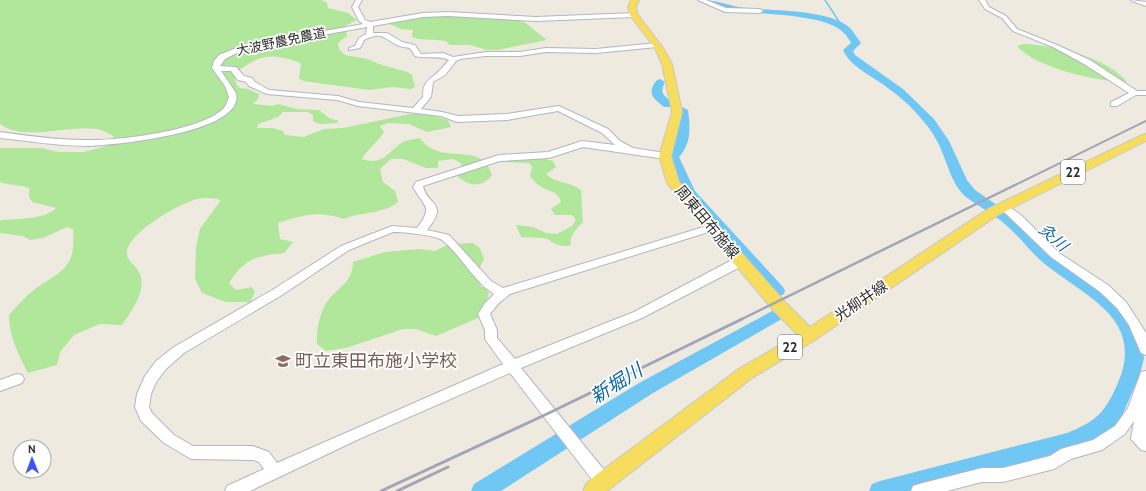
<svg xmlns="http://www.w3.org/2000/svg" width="1146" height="491" font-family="Cabin,'Noto Sans JP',sans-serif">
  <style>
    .green { fill: #b0e79b }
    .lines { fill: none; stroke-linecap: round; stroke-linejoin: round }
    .stream { stroke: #71c7f3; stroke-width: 1.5 }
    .river { fill: #71c7f3; fill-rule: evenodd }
    .minor-casing { stroke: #b3b5c1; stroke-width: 2 }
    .major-casing { stroke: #c8c8c8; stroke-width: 2 }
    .minor { fill: #fff; fill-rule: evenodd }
    .major { fill: #f6dd5e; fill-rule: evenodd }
    .rail-far2 { stroke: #a2a4b8; stroke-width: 2 }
    .rail-far1 { stroke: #a2a4b8; stroke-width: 2.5 }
    .rail { stroke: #a2a4b8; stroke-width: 3 }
    .labels { text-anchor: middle; stroke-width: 3.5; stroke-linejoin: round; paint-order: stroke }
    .far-street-label { font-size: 13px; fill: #2d2d2d; stroke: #fff }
    .shield { fill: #fff; stroke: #6c6c6c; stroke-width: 1 }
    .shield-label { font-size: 14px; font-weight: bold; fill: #2d2d2d }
    .street-label { font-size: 15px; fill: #2d2d2d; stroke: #fff }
    .water-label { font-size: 16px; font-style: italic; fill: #0965a6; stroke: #fff }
    .near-education-label { font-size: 18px; fill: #785e54; stroke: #fff; text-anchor: start }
    .near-water-label { font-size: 19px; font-style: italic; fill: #0965a6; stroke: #fff }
  </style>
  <rect width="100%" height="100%" fill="#efeae0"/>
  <path class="green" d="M 0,0 L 321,0 L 327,3 L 328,8 L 348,13 L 357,20 L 345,26 L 347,36 L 338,43 L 339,49 L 345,55 L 368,59 L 379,64 L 407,72 L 412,75 L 415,87 L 411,89 L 392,87 L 369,90 L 303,81 L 299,78 L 301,64 C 295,60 290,59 283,58 C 261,53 252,62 234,73 L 236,84 L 240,88 L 248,89 L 259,94 L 258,99 L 253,104 L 272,106 L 278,104 L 297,109 L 319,110 L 329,118 L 339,121 L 337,123 L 320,124 L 313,121 L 313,115 L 308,112 L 283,112 L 278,117 L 258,124 L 257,128 L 273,128 L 283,131 L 285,135 L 304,137 L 324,129 L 343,128 L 410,114 L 428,114 L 448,120 L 451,127 L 427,132 L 409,124 L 388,123 L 380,126 L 384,132 C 378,142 368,148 362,159 C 384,166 387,152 403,142 C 408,140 414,139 419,138 C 423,141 426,146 431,148 C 453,161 483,144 492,175 C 481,189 468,186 456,175 L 462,164 L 453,159 L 438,161 L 438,168 L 426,168 L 403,159 L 391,159 L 380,169 L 383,182 L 395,191 L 398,202 C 384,214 360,212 344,219 C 318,210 303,215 278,223 L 280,239 L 293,242 L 284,253 C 256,256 245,258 229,283 L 236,290 L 252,287 L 255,292 L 250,302 L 226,302 L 202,293 L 195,279 L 196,248 L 200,229 L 221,200 C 213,198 206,197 197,199 C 179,204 126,233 127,254 C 127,260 134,265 137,269 C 150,287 132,310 122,325 L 100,324 L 74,335 L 60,352 L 57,365 L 28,373 C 18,354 9,336 9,315 C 17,306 26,296 35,289 C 63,270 76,268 73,229 L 67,227 L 43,238 L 30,240 L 23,236 L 0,233 L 0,221 L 2,220 C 17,219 46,219 56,208 L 32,202 L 29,197 L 29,188 C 20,184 10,186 0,182 L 0,148 L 41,148 L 59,152 L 84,152 L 114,144 L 113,136 C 108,133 101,129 96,129 C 66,125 25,142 0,124 Z
    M 434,16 L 511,19 L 524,22 L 547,40 L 497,50 L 487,50 L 470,45 L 449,45 L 446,41 C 434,39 423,41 412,37 L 413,30 L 401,29 L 389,24 L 392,21 Z
    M 1023,44 C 1054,45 1107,57 1127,82 C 1099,82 1035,68 1017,46 Z
    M 541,158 L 553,161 L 556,167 L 546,174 C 557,184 569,181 581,190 L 583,222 C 576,229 569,236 571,245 C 560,248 555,243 547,239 C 541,237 529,238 521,237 L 516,225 L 533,227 L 546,233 L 557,234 L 572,226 L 576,220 L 572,215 L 555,215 L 551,209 L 561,202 C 558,190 548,192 540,186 C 537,184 533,180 530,176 L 532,167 L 529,163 L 502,162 L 505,159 Z
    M 473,243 L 480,248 L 484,259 L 476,275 L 480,285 L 489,292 L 488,297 L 478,318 L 436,336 L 416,329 L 403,329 L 346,348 L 326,351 L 317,344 C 316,330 319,318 325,305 C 334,288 353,285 353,262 L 385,252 L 419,249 L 435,251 L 449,244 Z"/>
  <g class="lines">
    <path class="stream" d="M 825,0 L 840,23"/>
    <path class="river" d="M 702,0 C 717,0 730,6 744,8 C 772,11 829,9 850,28 C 854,32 857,38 861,43 L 853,51 L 855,55 L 903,89 L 934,119 L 949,141 L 967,180 L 975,190 L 1010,214 L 1056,258 L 1103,289 L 1123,307 L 1140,336 L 1144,358 L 1140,374 L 1122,416 L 1112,429 L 1099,438 L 1069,450 L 916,491 L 869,491 L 872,484 L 880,481 L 1067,433 C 1096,421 1104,414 1117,385 C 1146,320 1089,299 1046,265 C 1031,253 1020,237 1006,225 C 994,214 979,207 966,197 C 950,183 947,159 937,141 C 932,131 925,123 918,115 C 908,103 896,94 884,85 C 870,75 850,66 843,50 L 851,43 C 849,39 846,35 844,33 C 825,13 758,15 730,10 C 722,9 708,6 702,0 Z
      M 660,79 L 665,82 C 658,96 666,95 674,105 L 672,107 L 664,107 C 657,101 648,96 653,86 C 655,82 656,80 660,79 Z
      M 682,107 L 688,110 C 690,126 692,143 679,157 L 695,191 L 783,287 L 785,291 L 783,295 L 777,296 L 771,295 L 684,196 L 674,178 L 667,156 C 679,139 679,130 676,110 Z
      M 774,310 L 780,312 L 782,316 L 780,320 L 653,393 L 501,491 L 471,491 L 474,484 L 639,383 Z"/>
    <g class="minor-casing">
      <path id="minor" d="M 356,0 L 362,0 L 358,7 L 365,20 L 370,22 L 423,13 L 448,12 L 536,17 L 634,13 L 637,15 L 634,17 L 536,21 L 448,16 L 423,17 L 373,26 L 373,33 L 387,33 L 402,42 L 415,45 L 421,54 L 443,53 L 453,57 L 486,52 L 520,52 L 546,48 L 596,49 L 657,43 L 660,45 L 657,47 L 596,53 L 546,52 L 520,56 L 486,56 L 460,59 L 456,61 L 445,75 L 433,82 L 431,97 L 421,109 L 442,112 L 458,116 L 507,114 L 559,106 L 608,129 L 620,141 L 633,148 L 665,153 L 670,156 L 665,159 L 583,147 L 549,158 L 500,161 L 423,186 C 427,206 450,202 427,230 L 449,235 L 491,281 L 503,288 L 707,226 L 711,225 L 716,228 L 715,230 L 510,294 L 499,303 L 490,314 L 497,330 L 497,338 L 515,359 L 634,312 L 730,261 L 740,258 L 746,262 L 744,265 L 642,318 L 521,368 L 609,476 L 611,481 L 609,486 L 603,488 L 597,486 L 510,373 L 359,439 L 250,491 L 225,491 L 227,486 L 264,469 L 259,462 L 253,460 L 191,459 L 164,443 L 141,421 L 135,407 L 137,394 L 145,376 L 156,361 L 174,347 L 274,289 L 341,246 L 392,226 L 417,228 C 434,206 424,207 413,187 L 416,182 L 499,155 L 548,152 L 582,141 L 615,145 L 602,133 L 558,111 L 507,120 L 457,122 L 441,116 L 358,106 L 337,100 L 267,94 L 249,86 L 246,82 L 238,80 L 231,71 L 221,71 L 236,93 C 246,133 113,145 88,146 C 59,146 29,141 0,138 L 0,132 C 28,136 57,140 85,140 C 117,141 202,131 224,108 C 226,105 228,100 229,97 L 225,86 L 212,68 L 214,61 L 219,55 L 241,46 L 363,24 L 359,21 L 352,7 ZM 367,27 L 366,34 L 359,38 L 355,46 L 349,48 L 349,50 L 360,48 L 364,40 C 382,31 383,38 397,45 C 401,47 406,47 410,48 L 415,56 C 426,59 438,55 449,60 C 446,63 443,67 440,70 C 430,81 423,79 423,97 L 413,108 L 359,102 L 338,96 L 269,90 L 255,82 L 252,78 L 244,76 L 236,67 L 220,66 L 225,59 L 245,49 ZM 393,232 C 404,232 435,235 442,240 C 462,256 473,281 494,294 L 485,303 L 478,314 L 485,330 L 485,339 L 503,364 L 277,463 L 269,452 L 253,446 L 193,446 L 174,435 L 152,413 L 149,407 L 151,394 L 156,382 L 166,369 L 184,353 L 282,295 L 349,250 Z
        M 698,0 L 706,0 L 726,8 L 760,9 L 763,11 L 760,13 L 725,12 Z
        M 979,0 L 985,0 L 989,7 L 1006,16 L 1017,29 L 1057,45 L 1090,60 L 1137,91 L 1146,91 L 1146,95 L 1136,95 L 1117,106 L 1111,106 L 1111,102 L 1129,93 L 1084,64 L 1053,47 L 1013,31 L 1002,18 L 985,9 Z
        M 1131,0 L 1146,2 L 1146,6 L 1132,1 Z
        M 1004,203 L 1021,215 L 1059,253 L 1108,285 L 1126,302 L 1146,333 L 1146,355 L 1141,353 L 1129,325 L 1117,308 L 1099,291 L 1051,257 L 1000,208 L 999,206 L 1000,204 Z
        M 1146,371 L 1146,451 L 1141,450 L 1131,439 L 1134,421 L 1125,434 L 1102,450 L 1071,459 L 1054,469 L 1003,482 L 982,482 L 947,491 L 911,491 L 913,486 L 919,484 L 982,468 L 1003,468 L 1050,456 L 1061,449 L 1093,440 L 1115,426 L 1128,408 L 1141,372 Z
        M 17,374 L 22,375 L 24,379 L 22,383 L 0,391 L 0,380 Z"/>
    </g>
    <g class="major-casing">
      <path id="major" d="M 631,0 L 639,0 L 636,7 L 638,15 L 663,48 L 672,64 L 682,112 L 671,156 L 679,182 L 785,302 L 810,327 L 988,209 L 1142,135 L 1146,134 L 1146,141 L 998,215 L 815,340 L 752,378 L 607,491 L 583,491 L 586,484 L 596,475 L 740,368 L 798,335 L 773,310 L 667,183 L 659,156 L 672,112 L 662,64 L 655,48 L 630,15 L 628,7 Z"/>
    </g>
    <use href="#minor" class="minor"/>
    <use href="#major" class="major"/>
    <path class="rail-far2" d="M 1013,186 L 1146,121"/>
    <path class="rail-far1" d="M 740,320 L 1015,185"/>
    <path class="rail" d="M 381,491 L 549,413 L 742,319
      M 397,491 L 448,467"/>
  </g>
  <defs>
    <g id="school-bare" transform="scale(1.2)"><path d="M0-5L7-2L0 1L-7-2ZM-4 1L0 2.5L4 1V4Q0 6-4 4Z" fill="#8d6e63" stroke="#fff" stroke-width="2.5" paint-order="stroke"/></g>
  </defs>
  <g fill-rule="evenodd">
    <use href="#school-bare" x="283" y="361"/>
  </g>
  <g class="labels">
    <g class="far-street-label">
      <text transform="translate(281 41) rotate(-12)" y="5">大波野農免農道</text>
    </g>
    <g class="shield">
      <rect x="1061" y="160" width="24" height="24" rx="3"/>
      <rect x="778" y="335" width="24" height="24" rx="3"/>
    </g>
    <g class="shield-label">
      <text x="1073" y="177">22</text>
      <text x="790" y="352">22</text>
    </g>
    <g class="street-label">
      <text transform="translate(707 222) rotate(50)" y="5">周東田布施線</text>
      <text transform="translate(861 301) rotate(-34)" y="5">光柳井線</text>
    </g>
    <g class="water-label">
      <text transform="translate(1054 237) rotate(42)" y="6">灸川</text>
    </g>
    <g class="near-education-label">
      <text x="295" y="367">町立東田布施小学校</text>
    </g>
    <g class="near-water-label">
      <text transform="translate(616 383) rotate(-32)" y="7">新堀川</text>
    </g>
  </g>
  <g transform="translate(32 459) rotate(359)"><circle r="19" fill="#ffffff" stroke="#ababab"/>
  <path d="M0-3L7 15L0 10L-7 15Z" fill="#3d53ff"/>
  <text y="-6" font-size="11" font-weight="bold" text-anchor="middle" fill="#2d2d2d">N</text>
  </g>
</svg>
